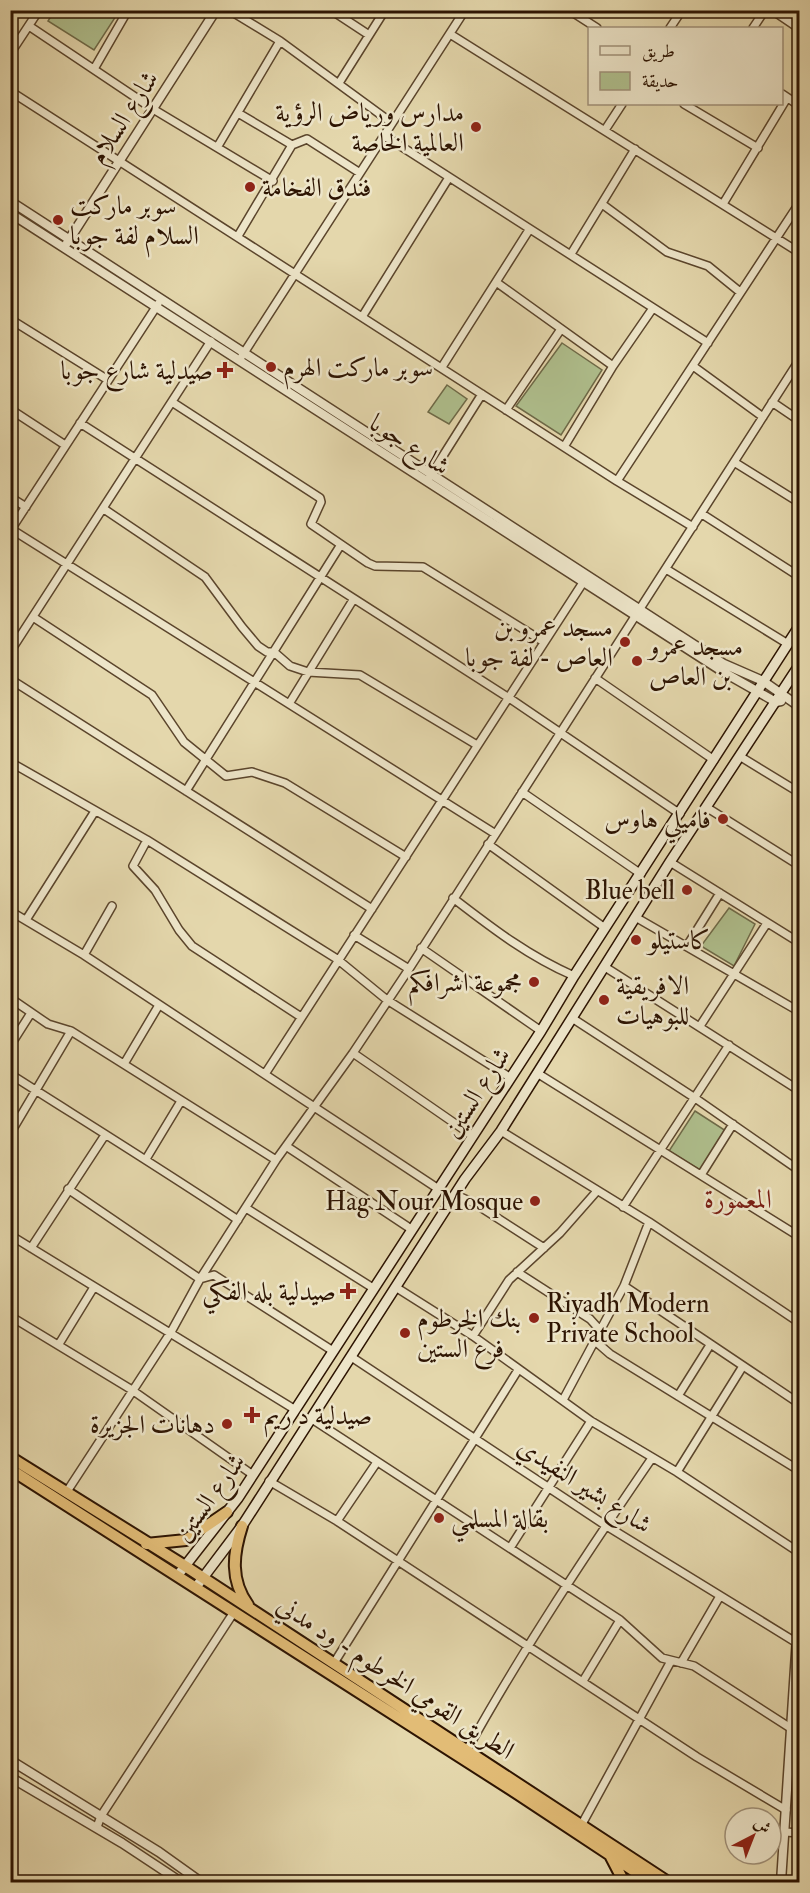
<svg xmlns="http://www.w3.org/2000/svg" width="810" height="1893" font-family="'IM FELL Double Pica',Amiri,serif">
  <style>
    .green { fill: #afbf8d; stroke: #6e6a48; stroke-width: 1.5 }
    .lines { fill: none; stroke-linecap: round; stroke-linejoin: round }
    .minor-casing { stroke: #5b452c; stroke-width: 10 }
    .tertiary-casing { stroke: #5b452c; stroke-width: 11 }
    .secondary-casing { stroke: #2d1402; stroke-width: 12 }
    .trunk-casing { stroke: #2d1402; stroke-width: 14 }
    .minor { stroke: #ede5c9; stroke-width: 7 }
    .tertiary { stroke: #ede5c9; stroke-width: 8 }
    .secondary { stroke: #ede5c9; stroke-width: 9 }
    .trunk { stroke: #e2bc76; stroke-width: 10 }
    .poi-dot { fill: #8f2418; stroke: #ede5c9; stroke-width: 2 }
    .labels { text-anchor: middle; stroke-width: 5; stroke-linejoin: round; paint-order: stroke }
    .poi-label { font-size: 26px; fill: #2d1402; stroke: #ede5c9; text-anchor: start }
    .street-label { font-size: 26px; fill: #2d1402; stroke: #ede5c9 }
    .neighbourhood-label { font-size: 27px; fill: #7a1f14; stroke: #ede5c9 }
  </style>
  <rect width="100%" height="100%" fill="#e4d7ac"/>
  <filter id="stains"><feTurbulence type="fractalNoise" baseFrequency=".00333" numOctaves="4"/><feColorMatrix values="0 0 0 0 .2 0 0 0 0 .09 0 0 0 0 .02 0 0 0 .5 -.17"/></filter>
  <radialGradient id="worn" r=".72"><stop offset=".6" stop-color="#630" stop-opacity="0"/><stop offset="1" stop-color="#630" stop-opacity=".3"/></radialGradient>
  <path class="green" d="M 114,10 L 118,13 L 94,50 L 48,21 L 54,11 Z
    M 562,343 L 602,370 L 561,435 L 516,406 Z
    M 447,385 L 467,399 L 449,424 L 428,412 Z
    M 729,908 L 755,924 L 734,966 L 701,946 Z
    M 695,1111 L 726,1131 L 700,1170 L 669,1151 Z"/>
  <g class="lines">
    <g class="minor-casing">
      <path id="minor" d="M 229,10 L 280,41 L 392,123
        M 331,10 L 369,35
        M 569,10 L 597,28
        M 772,10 L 800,29
        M 29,26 L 153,109 L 273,181
        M 670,28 L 682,10
        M 753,28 L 765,10
        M 450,34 L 800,253
        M 10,54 L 39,10
        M 94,69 L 128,10
        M 339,83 L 385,10
        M 10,91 L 617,481 L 693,527
        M 782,94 L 800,106
        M 684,104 L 758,148
        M 238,113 L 292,145
        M 605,130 L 622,104
        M 385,136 L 708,343
        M 218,146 L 280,41
        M 602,204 L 667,252 L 708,266 L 740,292
        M 723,204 L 787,98
        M 238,236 L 292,145 L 307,139 L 360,173
        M 571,254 L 635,149
        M 496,282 L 613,366
        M 362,317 L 448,179
        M 10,319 L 108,380
        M 242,356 L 465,10
        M 693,366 L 763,417
        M 442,367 L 529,230
        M 172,402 L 320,498 L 321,502 L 311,524 L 368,563 L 375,566 L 423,567 L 544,642
        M 772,402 L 800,421
        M 10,409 L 65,445
        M 506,410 L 561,329
        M 80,423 L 509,698 L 680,814
        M 564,447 L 613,366 L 653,308
        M 734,462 L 800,503
        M 429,478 L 482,394
        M 617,481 L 800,202
        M 10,497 L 26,507
        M 104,509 L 205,577 L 242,627 L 258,646 L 267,652 L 274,652 L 290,666 L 308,672 L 360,675 L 477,745
        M 702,514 L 800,577
        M 11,529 L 494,833
        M 10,531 L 158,304
        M 666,569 L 788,644
        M 33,617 L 152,695 L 184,742 L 226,776 L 252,772 L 285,783 L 406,857
        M 10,652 L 211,341
        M 595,678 L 714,760
        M 10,679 L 372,909
        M 289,704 L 353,600
        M 741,757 L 800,793
        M 10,762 L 147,840 L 337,959 L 387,1000 L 511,1078
        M 186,791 L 340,546
        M 522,792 L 641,874
        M 706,807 L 800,866
        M 147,840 L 133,866 L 155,890 L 179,930 L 192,946 L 301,1017
        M 488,844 L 605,928
        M 670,862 L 800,943
        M 453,898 C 492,928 528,956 574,976
        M 10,911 L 84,955 L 437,1188
        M 637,918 L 800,1012
        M 26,920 L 95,811
        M 354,935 L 409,969
        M 687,946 L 720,893
        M 421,948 L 541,1031
        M 84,955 L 112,906
        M 605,967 L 800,1091
        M 10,998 L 48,1024 L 71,1031 L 276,1160
        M 572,1018 L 695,1098 L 800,1171
        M 700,1026 L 767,923
        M 10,1046 L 31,1013
        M 353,1053 L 473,1136
        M 124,1064 L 159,1005
        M 537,1073 L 800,1237
        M 10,1074 C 87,1123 163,1170 238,1220
        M 265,1074 L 584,581
        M 501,1131 L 649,1222 L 800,1323
        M 10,1134 L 71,1031
        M 286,1146 L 411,1229
        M 146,1159 L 181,1101
        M 701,1175 L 733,1124
        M 68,1189 L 200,1279 L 214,1275 L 333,1351
        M 456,1195 L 474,1203 L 544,1248
        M 623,1207 L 729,1045
        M 246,1208 L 373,1288
        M 10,1235 L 294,1409
        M 31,1248 L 105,1135
        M 517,1272 L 590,1319 L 600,1330
        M 624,1286 L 800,1404
        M 397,1288 L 473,1336 L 591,1421 L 677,1472 L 800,1553
        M 10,1316 L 132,1390 L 253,1475
        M 473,1336 L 509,1280 L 560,1233 L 597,1191
        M 594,1340 L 610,1354 L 800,1471
        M 59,1344 L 94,1287
        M 353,1358 L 605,1525 L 797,1643
        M 678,1396 L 710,1345
        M 563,1400 L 624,1286 L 649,1222
        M 312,1419 L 620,1620 L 662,1658 L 694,1666 L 792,1729
        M 677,1472 L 743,1366
        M 269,1481 L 337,1521 L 697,1757 L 786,1810
        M 66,1493 L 171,1332 L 200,1279 L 276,1160 L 353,1053 L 409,969 L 800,359
        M 337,1521 L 377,1462
        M 510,1548 L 591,1421
        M 334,1663 L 518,1370
        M 681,1663 L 720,1596
        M 583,1681 L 620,1620
        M 467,1750 C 523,1649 587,1553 652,1458
        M 582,1824 L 671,1661
        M 97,1827 L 101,1816 L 234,1612
        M 785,1832 L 800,1833"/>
    </g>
    <g class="tertiary-casing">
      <path id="tertiary" d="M 10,201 L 724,664 L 763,681 L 800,707
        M 10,213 L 725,673 L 776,702 L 781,701
        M 67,243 L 216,10
        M 10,1760 L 159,1852 L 201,1882
        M 10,1777 L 122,1843 L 181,1882
        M 781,1882 L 800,1591"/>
    </g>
    <g class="secondary-casing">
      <path id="secondary" d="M 178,1575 L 238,1498 L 541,1031 L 574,976 L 800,625
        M 196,1587 L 242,1526 L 465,1179 L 501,1131 L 670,862 L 800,664"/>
    </g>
    <g class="trunk-casing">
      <path id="trunk" d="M 10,1457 L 185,1566 L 668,1882
        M 10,1469 L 518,1794 L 651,1882
        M 242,1526 C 233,1554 230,1580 248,1605
        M 146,1544 L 186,1540 L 227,1512
        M 611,1857 L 624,1882"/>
    </g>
    <use href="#minor" class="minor"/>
    <use href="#tertiary" class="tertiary"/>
    <use href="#secondary" class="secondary"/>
    <use href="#trunk" class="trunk"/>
  </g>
  <g class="poi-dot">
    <circle cx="476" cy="127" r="6"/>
    <circle cx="250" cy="187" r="6"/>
    <circle cx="58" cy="220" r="6"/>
    <circle cx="271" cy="367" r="6"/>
    <path d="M222 361h6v6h6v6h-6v6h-6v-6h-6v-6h6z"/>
    <circle cx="625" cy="642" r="6"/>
    <circle cx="637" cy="661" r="6"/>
    <circle cx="723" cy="819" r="6"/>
    <circle cx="687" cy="890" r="6"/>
    <circle cx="636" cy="940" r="6"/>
    <circle cx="534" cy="982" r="6"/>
    <circle cx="604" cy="1000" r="6"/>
    <circle cx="535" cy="1201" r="6"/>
    <path d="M345 1282h6v6h6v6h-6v6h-6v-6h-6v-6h6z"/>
    <circle cx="534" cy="1318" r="6"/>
    <circle cx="405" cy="1333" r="6"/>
    <path d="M249 1406h6v6h6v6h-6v6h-6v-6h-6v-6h6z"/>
    <circle cx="227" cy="1424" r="6"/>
    <circle cx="439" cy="1518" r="6"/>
  </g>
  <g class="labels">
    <g class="poi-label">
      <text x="464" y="121" text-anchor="end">مدارس ورياض الرؤية<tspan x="464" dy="30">العالمية الخاصة</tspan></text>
      <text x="262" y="196">فندق الفخامة</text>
      <text x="70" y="214">سوبر ماركت<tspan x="70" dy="30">السلام لفة جوبا</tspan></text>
      <text x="283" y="376">سوبر ماركت الهرم</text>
      <text x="213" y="379" text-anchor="end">صيدلية شارع جوبا</text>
      <text x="613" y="636" text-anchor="end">مسجد عمرو بن<tspan x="613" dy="30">العاص - لفة جوبا</tspan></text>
      <text x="649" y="655">مسجد عمرو<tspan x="649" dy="30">بن العاص</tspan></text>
      <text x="711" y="828" text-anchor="end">فاميلي هاوس</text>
      <text x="675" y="899" text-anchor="end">Blue bell</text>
      <text x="648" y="949">كاستيلو</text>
      <text x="522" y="991" text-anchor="end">مجموعة اشرافكم</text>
      <text x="616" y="994">الافريقية<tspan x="616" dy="30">للبوهيات</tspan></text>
      <text x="523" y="1210" text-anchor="end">Hag Nour Mosque</text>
      <text x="336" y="1300" text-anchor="end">صيدلية بله الفكي</text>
      <text x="546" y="1312">Riyadh Modern<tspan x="546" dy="30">Private School</tspan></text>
      <text x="417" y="1327">بنك الخرطوم<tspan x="417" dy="30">فرع الستين</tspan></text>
      <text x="264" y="1424">صيدلية د ريم</text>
      <text x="215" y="1433" text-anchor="end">دهانات الجزيرة</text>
      <text x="451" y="1527">بقالة المسلمي</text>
    </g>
    <g class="street-label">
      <text transform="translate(123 117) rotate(-57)" y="9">شارع السلام</text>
      <text transform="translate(410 444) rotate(33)" y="9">شارع جوبا</text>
      <text transform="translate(476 1092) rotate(-57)" y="9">شارع الستين</text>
      <text transform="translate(585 1485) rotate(33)" y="9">شارع بشير النفيدي</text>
      <text transform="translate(209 1497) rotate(-54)" y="9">شارع الستين</text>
      <text transform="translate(396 1677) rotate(33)" y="9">الطريق القومي الخرطوم - ود مدني</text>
    </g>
    <g class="neighbourhood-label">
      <text x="738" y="1208">المعمورة</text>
    </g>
  </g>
  <rect width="810" height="1893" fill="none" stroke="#e4d7ac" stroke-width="36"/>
  <rect x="12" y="12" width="786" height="1869" fill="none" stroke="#2d1402" stroke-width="3"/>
  <rect x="18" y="18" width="774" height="1857" fill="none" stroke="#2d1402" stroke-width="1.5"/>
  <rect x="588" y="27" width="195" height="78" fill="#ede5c9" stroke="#a09179" stroke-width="1.5"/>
  <rect x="600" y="46" width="30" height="9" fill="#ede5c9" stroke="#a09179" stroke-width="1.5"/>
  <text x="642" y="57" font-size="18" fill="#2d1402">طريق</text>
  <rect x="600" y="72" width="30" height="18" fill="#afbf8d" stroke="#a09179" stroke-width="1.5"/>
  <text x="642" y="87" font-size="18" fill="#2d1402">حديقة</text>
  <g transform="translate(753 1836) rotate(42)"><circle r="28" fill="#ede5c9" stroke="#a09179" stroke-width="1.5"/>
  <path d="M0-4.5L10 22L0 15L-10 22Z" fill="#8f2418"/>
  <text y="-9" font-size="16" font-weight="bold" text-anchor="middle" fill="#2d1402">ش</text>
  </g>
  <rect width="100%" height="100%" filter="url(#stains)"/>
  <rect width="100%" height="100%" fill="url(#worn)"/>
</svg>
